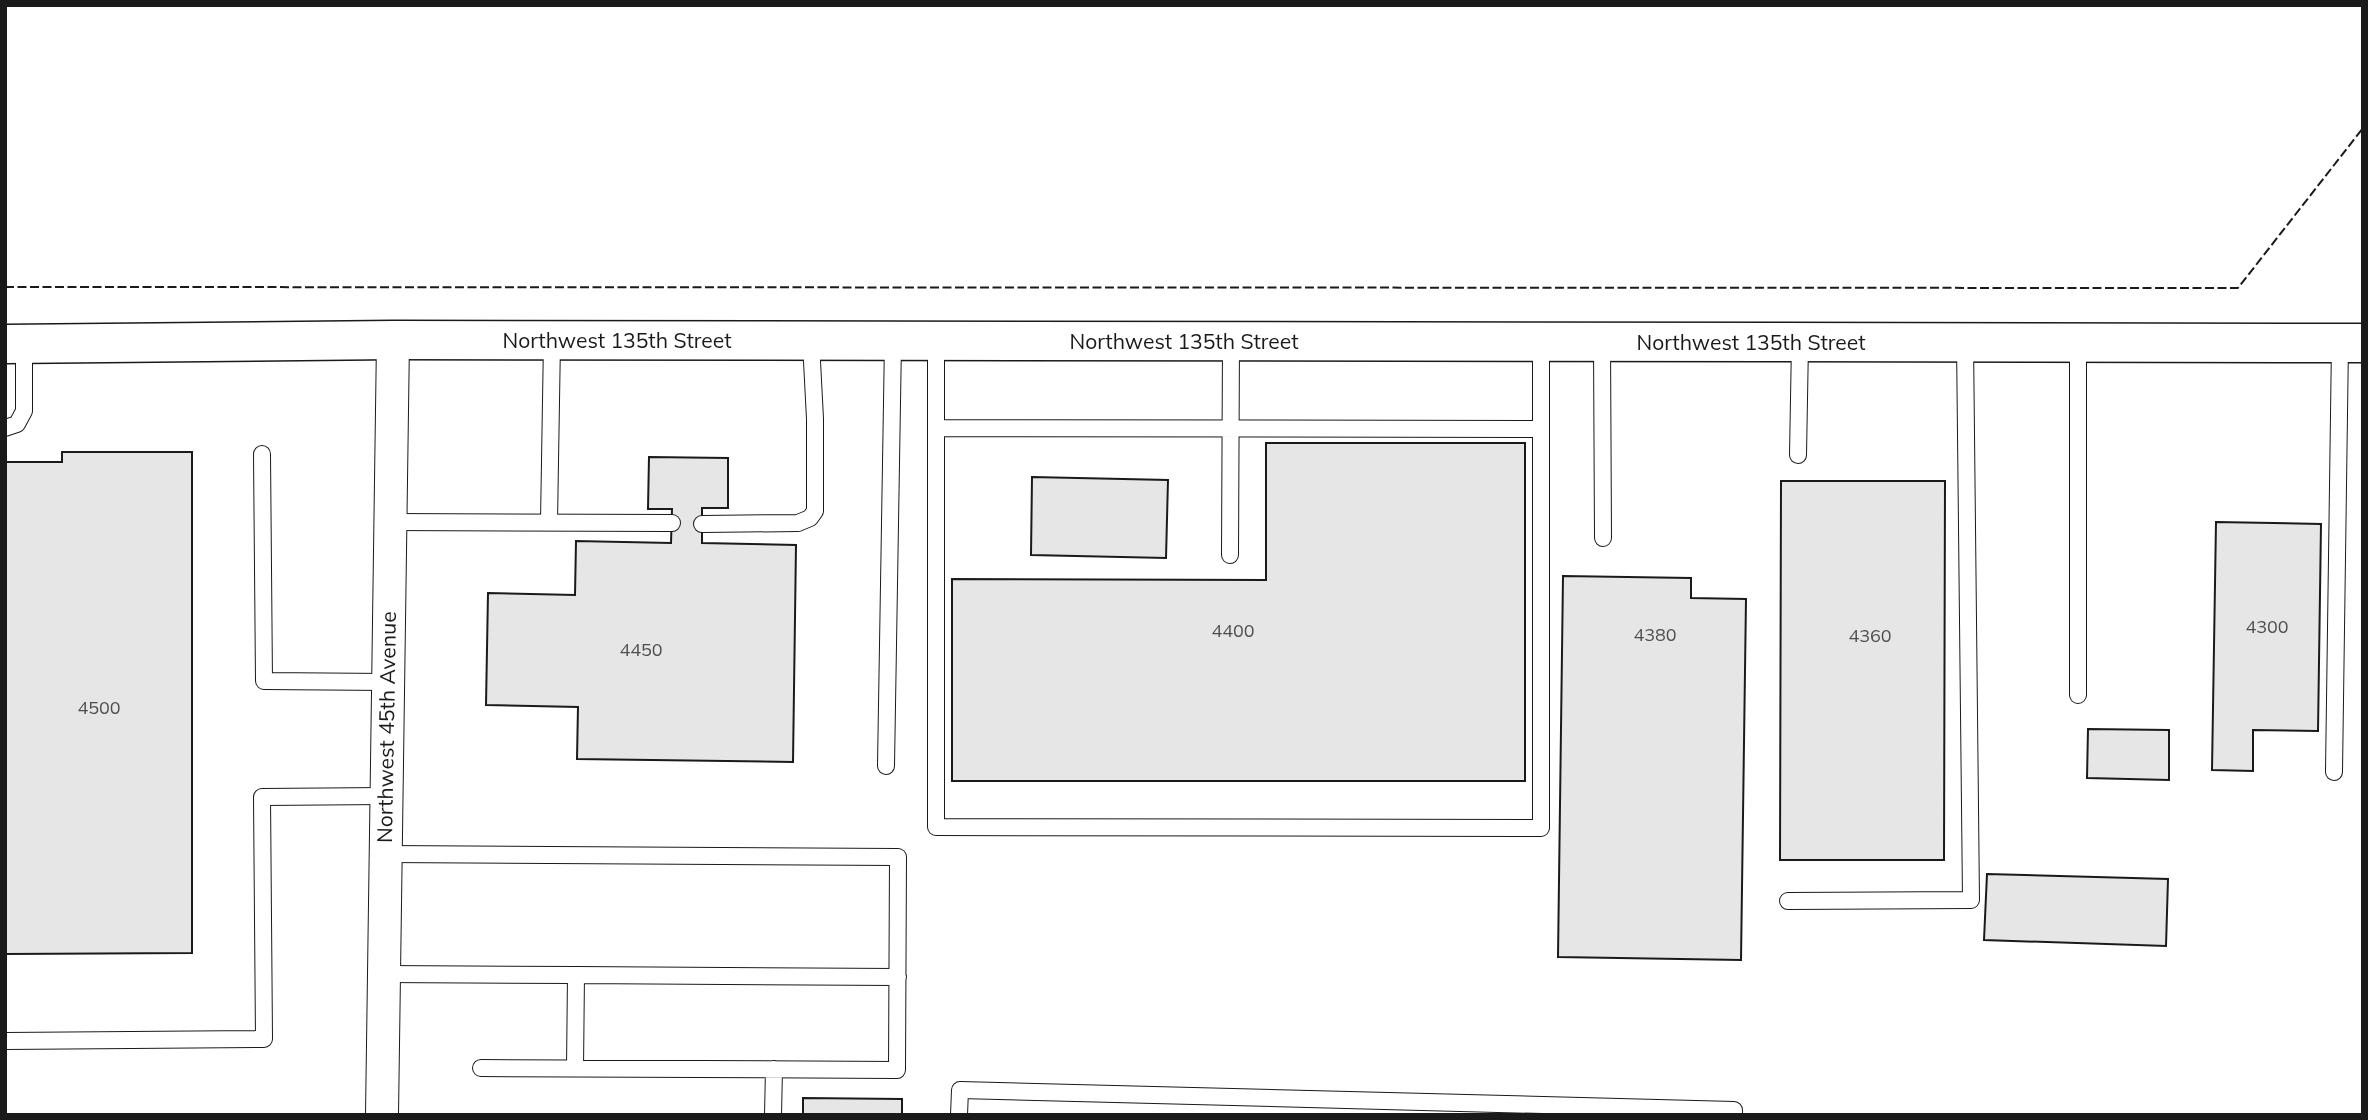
<svg xmlns="http://www.w3.org/2000/svg" width="2368" height="1120" font-family="Mulish,sans-serif">
  <style>
    .building { fill: #e6e6e6; stroke: #1a1a1a; stroke-width: 2 }
    .lines { fill: none; stroke-linecap: round; stroke-linejoin: round }
    .lane-casing { stroke: #1a1a1a; stroke-width: 18 }
    .street-casing { stroke: #1a1a1a; stroke-width: 34 }
    .secondary-casing { stroke: #1a1a1a; stroke-width: 41 }
    .lane { stroke: #fff; stroke-width: 16 }
    .street { stroke: #fff; stroke-width: 32 }
    .secondary { stroke: #fff; stroke-width: 38 }
    .fence { stroke: #1a1a1a; stroke-width: 2; stroke-dasharray: 9 3.5; stroke-linecap: butt }
    .labels { text-anchor: middle; stroke-width: 5; stroke-linejoin: round; paint-order: stroke }
    .number-label { font-size: 18px; fill: #4d4d4d }
    .street-label { font-size: 21px; fill: #1a1a1a; stroke: #fff }
  </style>
  <rect width="100%" height="100%" fill="#fff"/>
  <path class="building" d="M 1266,443 L 1525,443 L 1525,781 L 952,781 L 952,579 L 1266,580 Z
    M 62,452 L 192,452 L 192,953 L 5,954 L 5,462 L 62,462 Z
    M 649,457 L 728,458 L 728,508 L 702,508 L 702,543 L 796,545 L 793,762 L 577,759 L 578,707 L 486,705 L 488,593 L 575,595 L 576,541 L 671,543 L 672,509 L 648,509 Z
    M 1032,477 L 1168,480 L 1166,558 L 1031,555 Z
    M 1781,481 L 1945,481 L 1944,860 L 1780,860 Z
    M 2216,522 L 2321,524 L 2318,731 L 2253,730 L 2253,771 L 2212,770 Z
    M 1563,576 L 1691,578 L 1691,598 L 1746,599 L 1741,960 L 1558,957 Z
    M 2088,729 L 2169,730 L 2169,780 L 2087,778 Z
    M 1987,874 L 2168,879 L 2166,946 L 1984,940 Z
    M 803,1098 L 902,1099 L 902,1115 L 803,1115 Z"/>
  <g class="lines">
    <g class="lane-casing">
      <path id="lane" d="M 936,342 L 936,827 L 1541,828 L 1541,343
        M 2078,342 L 2078,695
        M 1602,343 L 1603,538
        M 5,428 L 17,424 L 24,411 L 24,343
        M 936,428 L 1541,429
        M 262,454 L 264,681 L 387,682
        M 1798,455 L 1800,343
        M 389,522 L 672,523
        M 549,522 L 552,341
        M 702,524 L 798,523 L 810,518 L 815,511 L 815,419 L 811,342
        M 1230,555 L 1231,342
        M 886,766 L 893,342
        M 2334,772 L 2340,343
        M 385,854 L 898,857 L 897,1070 L 481,1068
        M 1788,901 L 1971,900 L 1965,341
        M 383,974 L 576,975
        M 5,1041 L 264,1039 L 262,797 L 385,796
        M 575,1068 L 576,975 L 898,977
        M 773,1115 L 774,1069
        M 959,1115 L 960,1090 L 1734,1110 L 1734,1115"/>
    </g>
    <g class="street-casing">
      <path id="street" d="M 382,1115 L 393,340"/>
    </g>
    <g class="secondary-casing">
      <path id="secondary" d="M 5,344 L 393,340 L 2363,343"/>
    </g>
    <use href="#lane" class="lane"/>
    <use href="#street" class="street"/>
    <use href="#secondary" class="secondary"/>
    <path class="fence" d="M 5,287 L 2238,288 L 2363,128"/>
  </g>
  <g class="labels">
    <g class="number-label">
      <text x="2267" y="633">4300</text>
      <text x="1233" y="637">4400</text>
      <text x="1655" y="641">4380</text>
      <text x="1870" y="642">4360</text>
      <text x="641" y="656">4450</text>
      <text x="99" y="714">4500</text>
    </g>
    <g class="street-label">
      <text x="617" y="348">Northwest 135th Street</text>
      <text x="1184" y="349">Northwest 135th Street</text>
      <text x="1751" y="350">Northwest 135th Street</text>
      <text transform="translate(387 727) rotate(-89)" y="7">Northwest 45th Avenue</text>
    </g>
  </g>
  <rect width="2368" height="1120" fill="none" stroke="#1a1a1a" stroke-width="14"/>
</svg>
